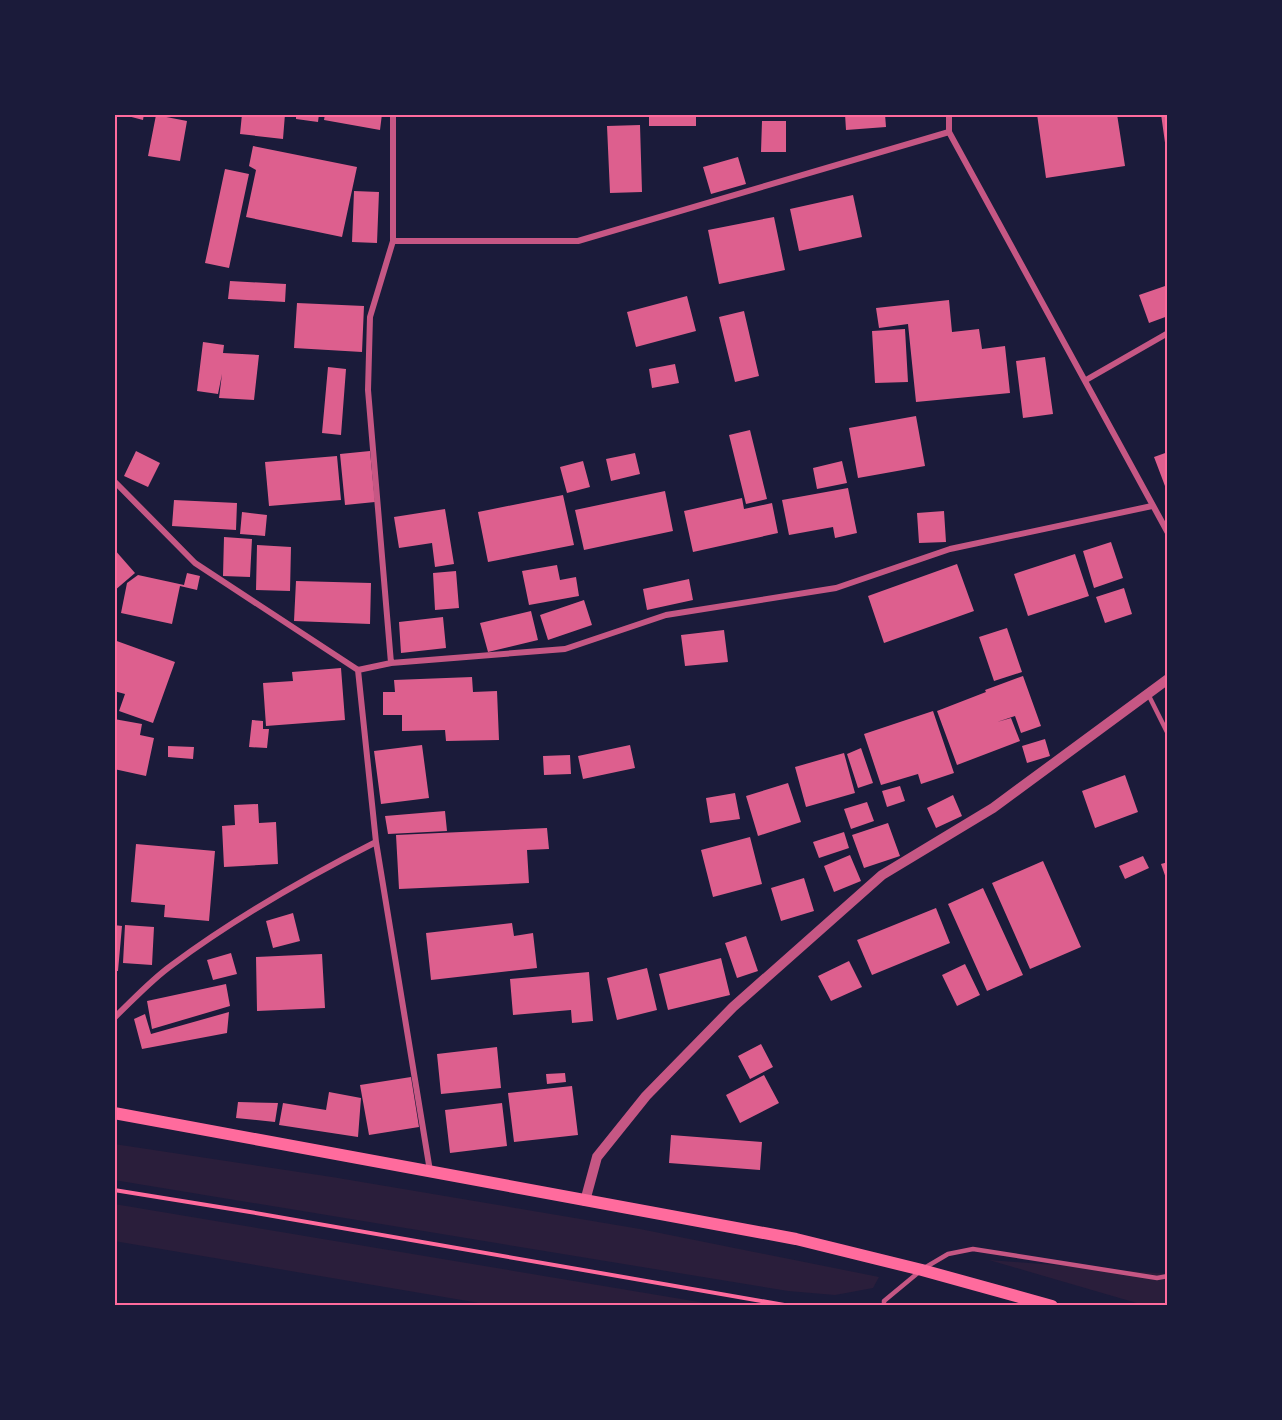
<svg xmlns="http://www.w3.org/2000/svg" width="1282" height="1420" font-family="'Titillium Web',sans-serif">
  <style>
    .green { fill: #2a1e3b }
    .building { fill: #dd5f8e }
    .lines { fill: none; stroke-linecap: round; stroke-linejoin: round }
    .path { stroke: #ff6b9d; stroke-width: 4 }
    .service { stroke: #c65784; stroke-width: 4.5 }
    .minor { stroke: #c65784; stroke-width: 6 }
    .tertiary { stroke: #c65784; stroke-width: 10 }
    .secondary { stroke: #ff6b9d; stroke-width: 12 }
    .neatline { fill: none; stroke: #ff6b9d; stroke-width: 2 }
  </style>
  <rect width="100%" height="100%" fill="#1b1b3a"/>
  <path class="green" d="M 114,1144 L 332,1177 L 640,1229 L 879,1277 L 873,1288 L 835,1295 L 788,1291 L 114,1180 Z
    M 114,1204 L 723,1306 L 497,1306 L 114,1241 Z
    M 989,1260 L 1168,1274 L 1168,1306 L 1147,1306 Z"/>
  <path class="building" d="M 120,114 L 144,114 L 143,120 Z
    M 242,114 L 285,114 L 283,139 L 240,134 Z
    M 296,114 L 319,114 L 318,122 L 296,119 Z
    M 325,114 L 382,114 L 380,130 L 324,120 Z
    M 649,114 L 696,114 L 696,126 L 649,126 Z
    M 845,114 L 885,114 L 886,127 L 846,130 Z
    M 1037,114 L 1117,114 L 1125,166 L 1046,178 Z
    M 1161,114 L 1168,114 L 1168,157 L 1167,157 Z
    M 156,115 L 187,121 L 180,161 L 148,156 Z
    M 762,121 L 786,121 L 786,152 L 761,152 Z
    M 640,125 L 642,192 L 610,193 L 607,126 Z
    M 253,146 L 357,167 L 342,237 L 246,217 L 256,170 L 249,166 Z
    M 738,157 L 746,184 L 711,194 L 703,167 Z
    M 225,169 L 249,174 L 229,268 L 205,263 Z
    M 354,191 L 379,192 L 377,243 L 352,242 Z
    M 853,195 L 862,237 L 799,251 L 790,209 Z
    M 774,217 L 785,270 L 719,284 L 708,230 Z
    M 230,281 L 286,284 L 285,302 L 228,299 Z
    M 1168,285 L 1168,316 L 1149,323 L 1139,295 Z
    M 687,296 L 696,331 L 636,347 L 627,312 Z
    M 949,300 L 952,332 L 979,329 L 982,349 L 1005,346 L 1010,393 L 916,402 L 908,324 L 879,328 L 876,308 Z
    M 297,303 L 364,306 L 362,352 L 294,348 Z
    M 744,311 L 759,376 L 735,382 L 719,317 Z
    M 905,329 L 908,382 L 875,383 L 872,331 Z
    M 203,342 L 224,345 L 223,353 L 259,355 L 254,400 L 219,398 L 222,374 L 218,394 L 197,391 Z
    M 1045,357 L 1053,414 L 1023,418 L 1016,361 Z
    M 675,364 L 679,383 L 652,388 L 649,369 Z
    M 328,367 L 346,369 L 341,435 L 322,433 Z
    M 916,416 L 925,466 L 858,478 L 849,428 Z
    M 750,430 L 767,499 L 746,504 L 729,435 Z
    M 136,451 L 160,463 L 148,487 L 124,476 Z
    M 370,451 L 375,502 L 345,505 L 340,454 Z
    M 1168,452 L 1168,485 L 1165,486 L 1154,457 Z
    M 635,453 L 640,474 L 611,481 L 606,459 Z
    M 337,456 L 341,500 L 269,506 L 265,462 Z
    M 583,461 L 590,487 L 567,493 L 560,467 Z
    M 842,461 L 847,483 L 817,489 L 813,468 Z
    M 848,488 L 857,533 L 835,538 L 833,527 L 789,535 L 782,500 Z
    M 665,491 L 673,531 L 584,550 L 575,510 Z
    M 563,495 L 574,545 L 488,562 L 478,512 Z
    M 742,498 L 744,509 L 772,503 L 778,533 L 693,552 L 684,511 Z
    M 174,500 L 237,503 L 236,530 L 172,526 Z
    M 445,509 L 454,564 L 435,567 L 432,543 L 399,548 L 394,517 Z
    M 944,511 L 946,542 L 919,543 L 917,513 Z
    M 242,512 L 267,515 L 265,536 L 240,534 Z
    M 224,537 L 252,539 L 250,577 L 223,576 Z
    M 1111,542 L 1123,578 L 1094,588 L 1083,551 Z
    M 257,545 L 291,547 L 290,591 L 256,590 Z
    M 114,549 L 135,573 L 114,591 Z
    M 1075,554 L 1089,596 L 1028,616 L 1014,574 Z
    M 957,564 L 974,611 L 884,643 L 868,596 Z
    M 557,565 L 560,580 L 576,577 L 579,596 L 529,605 L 522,571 Z
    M 456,571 L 459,608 L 435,610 L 433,573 Z
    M 187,573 L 200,576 L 197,590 L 180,586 L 172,624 L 121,613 L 127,583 L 138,575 L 184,585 Z
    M 689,579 L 693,600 L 647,610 L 643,589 Z
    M 296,581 L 371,583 L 370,624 L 294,621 Z
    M 1124,588 L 1132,614 L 1105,623 L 1096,597 Z
    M 584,600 L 592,625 L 548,640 L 540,615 Z
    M 531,611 L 538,640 L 488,652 L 480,623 Z
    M 443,617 L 446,648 L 401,653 L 399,622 Z
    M 1007,628 L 1022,672 L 994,681 L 979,637 Z
    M 724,630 L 728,662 L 685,666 L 681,635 Z
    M 114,640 L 175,662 L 153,723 L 119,711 L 125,694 L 114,691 Z
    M 341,668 L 345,720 L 266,726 L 263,683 L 293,681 L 292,672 Z
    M 1023,676 L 1041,726 L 1021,733 L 1015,716 L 997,722 L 1011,718 L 1020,741 L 957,765 L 937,711 L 986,692 L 985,690 Z
    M 472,677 L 473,692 L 497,691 L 499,740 L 446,741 L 445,730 L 402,731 L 402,715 L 383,715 L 383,692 L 395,692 L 394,680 Z
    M 933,711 L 954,773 L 921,784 L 918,774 L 881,785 L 864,734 Z
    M 114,719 L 142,724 L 140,735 L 154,738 L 146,776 L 114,769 Z
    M 252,720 L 263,721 L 263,729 L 269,729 L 267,748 L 249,747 Z
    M 1045,739 L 1050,756 L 1027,763 L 1022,746 Z
    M 422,745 L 429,798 L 381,804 L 374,751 Z
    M 630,745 L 635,768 L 583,779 L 578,756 Z
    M 168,746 L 194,747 L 193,759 L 168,757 Z
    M 861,748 L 873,783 L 858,788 L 847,754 Z
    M 844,753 L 855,793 L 806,807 L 795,767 Z
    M 570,755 L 571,774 L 544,775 L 543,756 Z
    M 1125,775 L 1138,812 L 1095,828 L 1082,791 Z
    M 788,783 L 801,822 L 758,836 L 746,796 Z
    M 900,786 L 905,801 L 887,807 L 882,791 Z
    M 735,793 L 740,819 L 710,823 L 706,798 Z
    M 953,795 L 962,816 L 936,828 L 927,808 Z
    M 867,802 L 874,821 L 851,829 L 844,809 Z
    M 258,804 L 259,823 L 276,822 L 278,864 L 224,867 L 222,826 L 235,825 L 234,805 Z
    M 445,811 L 447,831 L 388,834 L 385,816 Z
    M 888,823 L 900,856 L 864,868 L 852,835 Z
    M 547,828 L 549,849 L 527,850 L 529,883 L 399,889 L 396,835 Z
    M 844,832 L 849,848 L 819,858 L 813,842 Z
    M 750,837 L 762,884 L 713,897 L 701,850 Z
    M 136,844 L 215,851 L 209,921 L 164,917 L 165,905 L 131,902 Z
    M 850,855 L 861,881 L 834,892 L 824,866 Z
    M 1143,856 L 1149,868 L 1125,879 L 1119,866 Z
    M 1043,861 L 1081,947 L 1030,969 L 992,883 Z
    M 1168,862 L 1168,884 L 1161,864 Z
    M 804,878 L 814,911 L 781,921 L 771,888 Z
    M 983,888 L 1023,975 L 987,991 L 948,904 Z
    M 936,908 L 950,943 L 872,975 L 857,940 Z
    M 293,913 L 300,941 L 273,948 L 266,921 Z
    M 512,923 L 514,936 L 533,933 L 537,968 L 431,980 L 426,933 Z
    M 114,925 L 122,926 L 118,971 L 114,971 Z
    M 125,925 L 154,927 L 152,965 L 123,963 Z
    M 746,936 L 758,971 L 737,978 L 725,943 Z
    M 231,953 L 237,974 L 213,980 L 207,960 Z
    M 322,954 L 325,1008 L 257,1011 L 256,957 Z
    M 721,958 L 730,995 L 668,1010 L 659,974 Z
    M 849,961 L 862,987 L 831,1001 L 818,976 Z
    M 965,964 L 980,995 L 957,1006 L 942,975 Z
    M 647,968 L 657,1010 L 617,1020 L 607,978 Z
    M 589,972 L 593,1021 L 572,1023 L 571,1010 L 513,1015 L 510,979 Z
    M 226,984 L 230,1006 L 152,1029 L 147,1001 Z
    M 229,1012 L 227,1033 L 142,1049 L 134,1019 L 145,1014 L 151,1034 Z
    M 761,1044 L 773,1067 L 750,1079 L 738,1056 Z
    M 497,1047 L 501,1088 L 441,1094 L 437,1054 Z
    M 565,1073 L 566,1082 L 547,1084 L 546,1074 Z
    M 764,1075 L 779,1103 L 740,1123 L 726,1095 Z
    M 411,1077 L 419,1127 L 369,1135 L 360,1085 Z
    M 572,1086 L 578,1135 L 514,1142 L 508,1093 Z
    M 329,1092 L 361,1098 L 358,1137 L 279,1125 L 283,1103 L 326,1110 Z
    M 238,1102 L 278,1103 L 275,1122 L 236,1118 Z
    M 502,1103 L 507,1146 L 450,1153 L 445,1110 Z
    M 671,1135 L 762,1142 L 760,1170 L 669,1163 Z"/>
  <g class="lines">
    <path class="path" d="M 114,1190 L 250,1212 L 790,1306"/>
    <path class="service" d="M 1148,694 L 1168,734
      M 926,1267 L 948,1254 L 973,1249 L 1157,1278 L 1168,1276
      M 884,1306 L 884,1301 L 919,1272"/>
    <path class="minor" d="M 949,114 L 949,132 L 1168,533
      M 393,241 L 578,241 L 949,132
      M 1086,380 L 1168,333
      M 114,481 L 195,563 L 358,670 L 391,663 L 565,649 L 666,615 L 836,588 L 950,549 L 1152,506
      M 391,663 L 368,390 L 370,317 L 393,241 L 393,114
      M 358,670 L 376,842 L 430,1171
      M 114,1018 C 133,1000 151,980 172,965 C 235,918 305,878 376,842"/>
    <path class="tertiary" d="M 585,1201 L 597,1157 L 646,1096 L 733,1007 L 882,875 L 993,808 L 1168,679"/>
    <path class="secondary" d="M 114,1113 L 796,1239 L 922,1270 L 1052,1306"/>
  </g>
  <rect width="1282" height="1420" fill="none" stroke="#1b1b3a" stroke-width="231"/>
  <rect x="116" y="116" width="1050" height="1188" class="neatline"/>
</svg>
